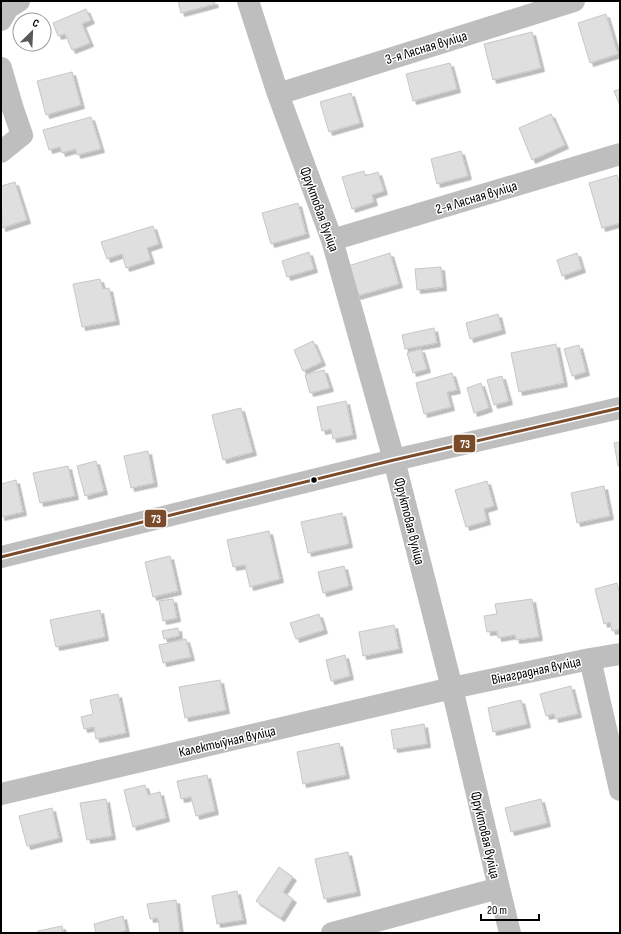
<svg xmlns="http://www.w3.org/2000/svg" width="621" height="934" font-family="'Sofia Sans Condensed',sans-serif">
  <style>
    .building { fill: #dfdfdf; stroke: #c7c7c7; filter: url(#shadow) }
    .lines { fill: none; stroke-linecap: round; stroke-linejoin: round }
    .minor { stroke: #bebebe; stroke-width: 22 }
    .bus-1-casing { stroke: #fff; stroke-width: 6 }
    .bus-1 { stroke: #7a4b2a; stroke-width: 3 }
    .bus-dot { fill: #000; stroke: #fff; stroke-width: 1.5 }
    .labels { text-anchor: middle; stroke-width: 3; stroke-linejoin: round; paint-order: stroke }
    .street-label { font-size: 14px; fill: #000; stroke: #fff }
    .line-badge { stroke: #fff; stroke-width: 1.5 }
    .badge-label { font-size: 11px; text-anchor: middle; font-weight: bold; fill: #fff }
  </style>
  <defs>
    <filter id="shadow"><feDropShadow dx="3.5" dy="3.5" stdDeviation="0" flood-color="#0004"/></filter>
  </defs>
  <rect width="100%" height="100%" fill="#fff"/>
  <path class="building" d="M 178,1 L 214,1 L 215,4 L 181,13 Z
    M 86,9 L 91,20 L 82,24 L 90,43 L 72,50 L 65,34 L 58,36 L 53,23 Z
    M 606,14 L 618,54 L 590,63 L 578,23 Z
    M 532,32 L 541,68 L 493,80 L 484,44 Z
    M 450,63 L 457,89 L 413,101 L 406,74 Z
    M 72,72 L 81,105 L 46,115 L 37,81 Z
    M 620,89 L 620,106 L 614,91 Z
    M 351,93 L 360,123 L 329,132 L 320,102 Z
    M 551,114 L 565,145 L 532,160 L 519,128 Z
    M 91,117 L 101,149 L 77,155 L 76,149 L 62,153 L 60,147 L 49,150 L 43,130 Z
    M 461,151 L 468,176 L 437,184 L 431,159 Z
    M 364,171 L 365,176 L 378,172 L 384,191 L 372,195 L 374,202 L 352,209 L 342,177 Z
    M 617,175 L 620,185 L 620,223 L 602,228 L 589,183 Z
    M 15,182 L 27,220 L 2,228 L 1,186 Z
    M 298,203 L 306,234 L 271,244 L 262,213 Z
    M 153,226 L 159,244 L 147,248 L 151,260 L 126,268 L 122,254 L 107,259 L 101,242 Z
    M 309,252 L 314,269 L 287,277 L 282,261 Z
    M 390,253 L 399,284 L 357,296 L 348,266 Z
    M 577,253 L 582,269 L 562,276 L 557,260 Z
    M 441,267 L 443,287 L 417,290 L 415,269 Z
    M 100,279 L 103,289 L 109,288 L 116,321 L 82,327 L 73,284 Z
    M 498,314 L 502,330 L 470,339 L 466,323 Z
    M 434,328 L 437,343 L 405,349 L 402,335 Z
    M 313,341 L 322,362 L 303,371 L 294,350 Z
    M 556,344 L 564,383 L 519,392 L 511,353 Z
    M 579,345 L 586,372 L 572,376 L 564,349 Z
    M 421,349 L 427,369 L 413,373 L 407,353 Z
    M 324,370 L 330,388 L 310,393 L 305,375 Z
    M 452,373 L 457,390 L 447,392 L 451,407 L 424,414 L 416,383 Z
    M 502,376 L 509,401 L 494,405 L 487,380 Z
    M 481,383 L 489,408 L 474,413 L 467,388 Z
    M 346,401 L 353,435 L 333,439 L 331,429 L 322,431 L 317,407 Z
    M 241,408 L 253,452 L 223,460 L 212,415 Z
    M 620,442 L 620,466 L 618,466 L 614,443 Z
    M 148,451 L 154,483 L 131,488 L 124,456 Z
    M 96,461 L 104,491 L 85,496 L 77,466 Z
    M 68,466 L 75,496 L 40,503 L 33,473 Z
    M 16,480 L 23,512 L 1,517 L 1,484 Z
    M 487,481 L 494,506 L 484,509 L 487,521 L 466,527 L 455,490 Z
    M 604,486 L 610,516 L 577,523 L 571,493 Z
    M 342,513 L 349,544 L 308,553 L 301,522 Z
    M 269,531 L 280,579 L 250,587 L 245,565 L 233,567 L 227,540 Z
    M 170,556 L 178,591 L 153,597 L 145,562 Z
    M 344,566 L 349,586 L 323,593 L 318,572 Z
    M 617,583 L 620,595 L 620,629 L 612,631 L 610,622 L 604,624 L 595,589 Z
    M 173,599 L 177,618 L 163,621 L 159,601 Z
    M 532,599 L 539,637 L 516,640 L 515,635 L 498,638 L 497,631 L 487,632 L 484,616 L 497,614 L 495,604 Z
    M 100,610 L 105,637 L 56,647 L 50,620 Z
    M 319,614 L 324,630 L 296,639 L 290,623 Z
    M 394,625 L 399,649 L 363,656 L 359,632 Z
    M 178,628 L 179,636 L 164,639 L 162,631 Z
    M 186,639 L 191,657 L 163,663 L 159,645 Z
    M 345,655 L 350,676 L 331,681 L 326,660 Z
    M 220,680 L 226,710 L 185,718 L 179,687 Z
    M 571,686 L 578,714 L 555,719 L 554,714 L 546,716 L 540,694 Z
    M 118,694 L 126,733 L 96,739 L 94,727 L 84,729 L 81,717 L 93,714 L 90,700 Z
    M 521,700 L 527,724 L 493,732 L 488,708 Z
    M 424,724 L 427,744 L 394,749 L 391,730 Z
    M 339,743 L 346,775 L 303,784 L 297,752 Z
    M 207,775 L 215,811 L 196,816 L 191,797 L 181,799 L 177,781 Z
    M 145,785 L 148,795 L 160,792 L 166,818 L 133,827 L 124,790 Z
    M 106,799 L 112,836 L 87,840 L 80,803 Z
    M 541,799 L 547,823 L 511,832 L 505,808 Z
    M 52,808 L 59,838 L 27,846 L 19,816 Z
    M 348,852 L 357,892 L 324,899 L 315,859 Z
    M 279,867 L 293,877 L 283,892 L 293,899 L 281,918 L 256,901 Z
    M 237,891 L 243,920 L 217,924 L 212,896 Z
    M 176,900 L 180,933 L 160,933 L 158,918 L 150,919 L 147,904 Z
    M 123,916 L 126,930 L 119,933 L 96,933 L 94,924 Z
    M 62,926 L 63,933 L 38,933 L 38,931 Z"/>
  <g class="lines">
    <path class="minor" d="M 248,1 L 278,94 L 332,240 L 394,460 L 452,688 L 499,888 L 510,933
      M 1,20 L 8,8 L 19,1
      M 1,68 L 13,109 L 22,135 L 1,152
      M 278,94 L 574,1
      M 332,240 L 620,154
      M 1,557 L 394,460 L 620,408
      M 590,659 L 620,790
      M 1,794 L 452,688 L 590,659 L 620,654
      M 332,933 L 499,888"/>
    <g class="bus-1-casing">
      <path id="bus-1" d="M 1,557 L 394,460 L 620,408"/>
    </g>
    <use href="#bus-1" class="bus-1"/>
  </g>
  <circle class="bus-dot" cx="314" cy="480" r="3.5"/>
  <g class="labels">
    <g class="street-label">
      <text transform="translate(426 47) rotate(-17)" y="5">3-я Лясная вуліца</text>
      <text transform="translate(476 197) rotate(-17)" y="5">2-я Лясная вуліца</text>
      <text transform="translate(320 209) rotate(70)" y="5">Фруктовая вуліца</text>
      <text transform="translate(410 521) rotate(76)" y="5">Фруктовая вуліца</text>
      <text transform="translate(536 670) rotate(-12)" y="5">Вінаградная вуліца</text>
      <text transform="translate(227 741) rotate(-13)" y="5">Калектыўная вуліца</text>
      <text transform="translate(486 835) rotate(77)" y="5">Фруктовая вуліца</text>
    </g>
  </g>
  <g class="line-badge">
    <rect x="453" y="434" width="23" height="19" rx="4" fill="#7a4b2a"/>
    <rect x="144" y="509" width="23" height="19" rx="4" fill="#7a4b2a"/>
  </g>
  <g class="badge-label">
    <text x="465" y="448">73</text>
    <text x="156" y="523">73</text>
  </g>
  <rect width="621" height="934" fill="none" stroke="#000000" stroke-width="4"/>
  <g transform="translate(32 32) rotate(24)"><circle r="19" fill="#ffffff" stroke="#999999"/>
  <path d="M0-3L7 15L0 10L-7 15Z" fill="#595959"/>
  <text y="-6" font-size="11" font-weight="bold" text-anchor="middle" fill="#000000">С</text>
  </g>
  <path d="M481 914v6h58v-6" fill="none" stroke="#000000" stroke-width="2"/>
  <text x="487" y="914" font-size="12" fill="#000000" stroke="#ffffff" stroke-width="3" paint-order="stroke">20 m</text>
</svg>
